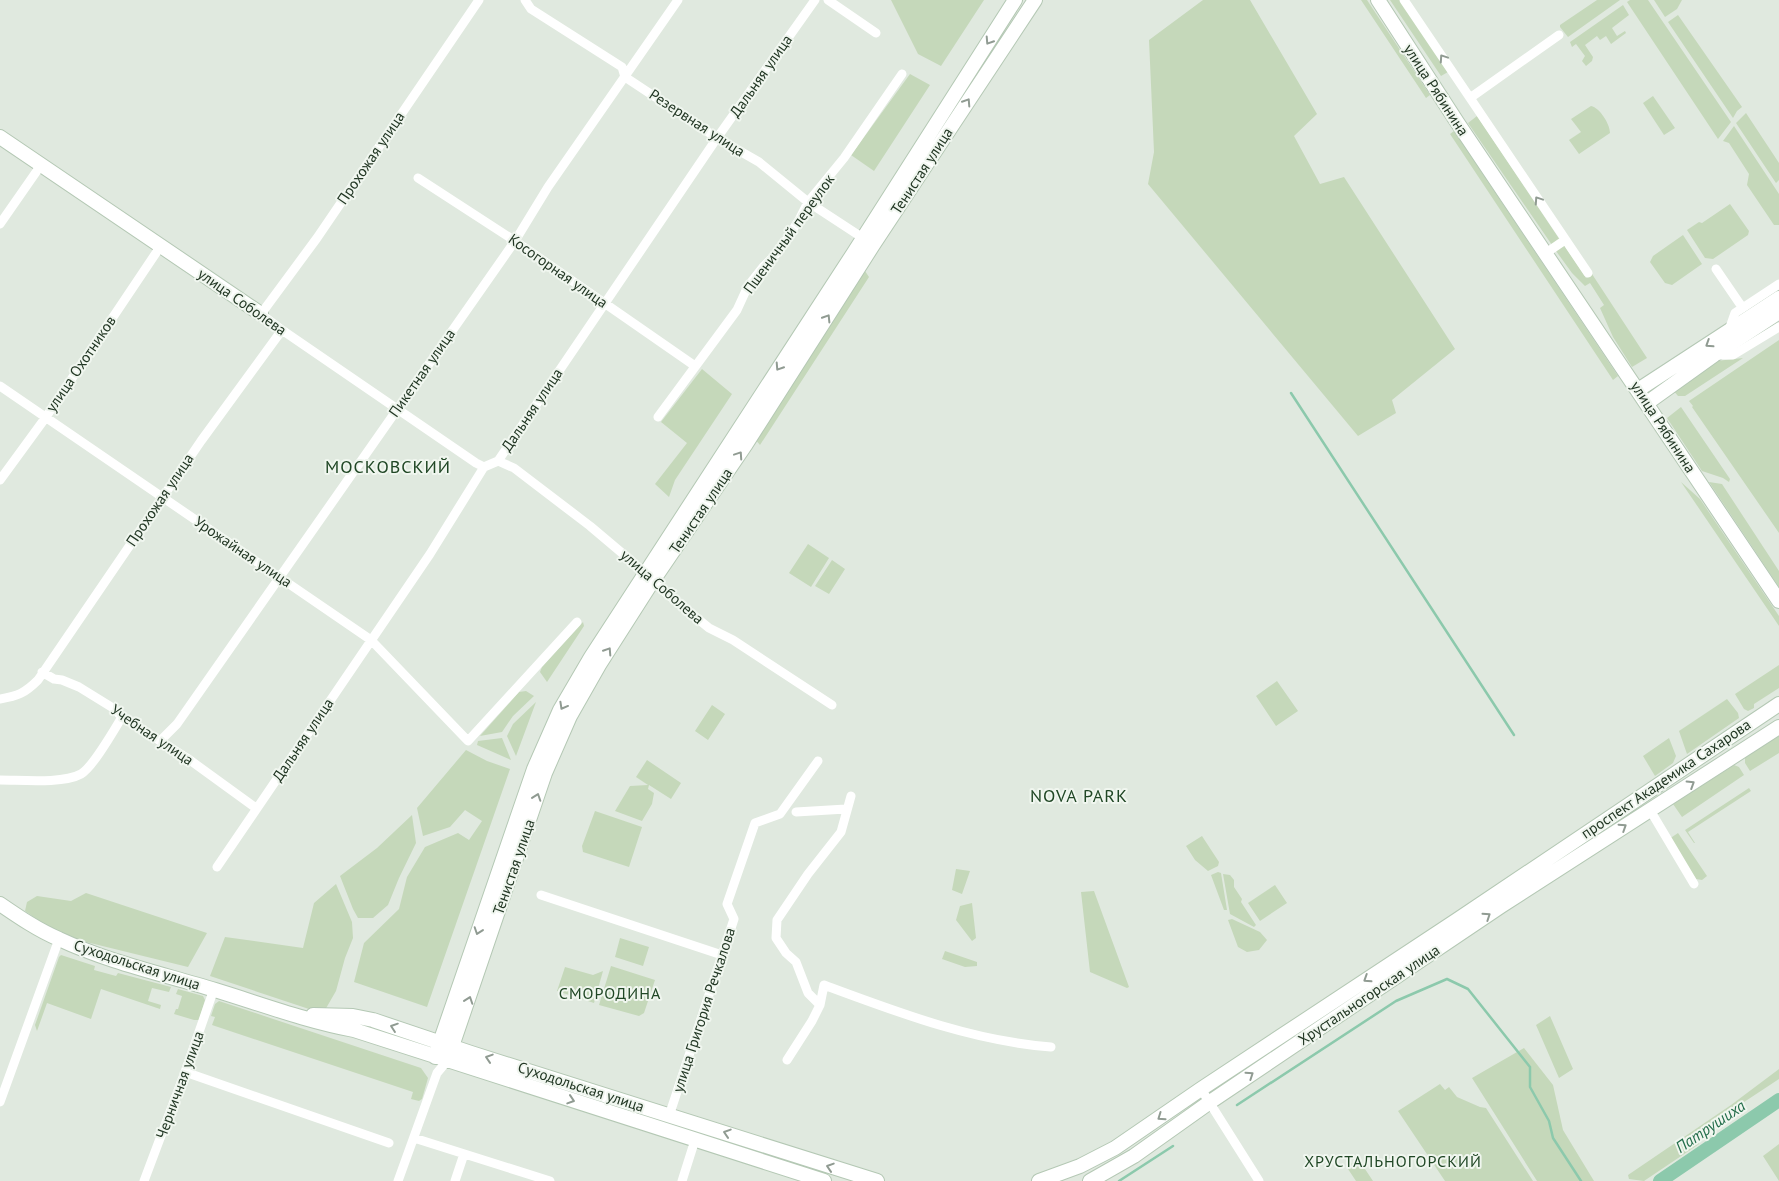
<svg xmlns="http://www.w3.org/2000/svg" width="1779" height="1181" font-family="'PT Sans',sans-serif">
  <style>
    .green { fill: #c5d8ba }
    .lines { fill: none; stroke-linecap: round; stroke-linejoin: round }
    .stream { stroke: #8cc9ac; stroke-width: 2.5 }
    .river { stroke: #8cc9ac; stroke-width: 14 }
    .secondary-casing { stroke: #b4c8b4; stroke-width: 16 }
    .street { stroke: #fff; stroke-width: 9 }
    .secondary { stroke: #fff; stroke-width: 14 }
    .oneway { stroke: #909b92 }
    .labels { text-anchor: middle; stroke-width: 4; stroke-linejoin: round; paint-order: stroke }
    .street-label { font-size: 15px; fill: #223724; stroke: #f0f6ef }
    .neighbourhood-label { font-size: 16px; letter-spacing: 1px; fill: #204725; stroke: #f0f6ef }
    .water-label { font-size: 16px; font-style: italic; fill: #226d4a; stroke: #f0f6ef }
    .quarter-label { font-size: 18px; letter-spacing: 1px; fill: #204725; stroke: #f0f6ef }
  </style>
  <rect width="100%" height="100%" fill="#e0e9df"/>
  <path class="green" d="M 891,0 L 984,0 L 941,66 L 918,54 Z
    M 1203,0 L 1250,0 L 1317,114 L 1294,136 L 1320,184 L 1344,177 L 1455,349 L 1392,400 L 1396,413 L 1358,436 L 1148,184 L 1154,152 L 1149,40 Z
    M 1361,0 L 1367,0 L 1430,95 L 1426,98 Z
    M 1390,0 L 1400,0 L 1448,72 L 1441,76 Z
    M 1597,0 L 1620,0 L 1568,37 L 1560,27 L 1560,25 Z
    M 1630,0 L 1648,0 L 1731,122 L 1718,139 L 1627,2 Z
    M 1654,0 L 1682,0 L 1677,9 L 1665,17 Z
    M 1623,5 L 1629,15 L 1612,28 L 1617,36 L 1625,31 L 1626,33 L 1611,44 L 1606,36 L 1600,40 L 1597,36 L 1585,45 L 1593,57 L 1592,61 L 1586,66 L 1582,61 L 1585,56 L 1576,44 L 1572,47 L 1570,42 Z
    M 1678,15 L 1742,107 L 1737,111 L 1733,118 L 1668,22 Z
    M 910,74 L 930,85 L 874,171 L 851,155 Z
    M 1653,96 L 1675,128 L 1664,135 L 1643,103 Z
    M 1591,106 C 1600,108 1610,124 1610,133 L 1579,154 L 1569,140 L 1581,132 L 1571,119 Z
    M 1746,113 L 1779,163 L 1779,180 L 1776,183 L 1736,123 Z
    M 1477,116 L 1560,240 L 1552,245 L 1468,123 Z
    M 1734,126 L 1779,194 L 1779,225 L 1774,225 L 1747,185 L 1749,174 L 1729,143 L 1723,141 Z
    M 1454,131 L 1618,376 L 1613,380 L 1450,134 Z
    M 1730,204 L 1749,231 L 1748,235 L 1713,259 L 1705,258 L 1687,230 L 1699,222 L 1702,223 Z
    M 1683,235 L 1702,264 L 1672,285 L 1665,283 L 1650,262 L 1653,256 Z
    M 1564,245 L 1586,278 L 1592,274 L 1647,358 L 1632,367 L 1613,337 L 1600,308 L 1604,305 L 1590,283 L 1585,286 L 1572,273 L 1556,251 Z
    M 863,268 L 869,277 L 760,445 L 754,438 Z
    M 1779,340 L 1779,533 L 1692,407 L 1693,406 L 1689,401 Z
    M 1743,358 L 1685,396 L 1678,396 L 1673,390 L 1716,361 Z
    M 702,369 L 732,394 L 675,480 L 669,497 L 655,484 L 687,443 L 661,422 Z
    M 1681,407 L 1730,479 L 1729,482 L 1723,478 L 1702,471 L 1667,418 Z
    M 1681,482 L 1700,499 L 1779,616 L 1779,626 Z
    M 1709,482 L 1722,484 L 1779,571 L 1779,587 Z
    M 808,544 L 829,558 L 811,587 L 789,573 Z
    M 832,560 L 845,569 L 829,594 L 815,586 Z
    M 583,622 L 584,626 L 547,682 L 540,672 L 542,667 Z
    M 1779,665 L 1779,688 L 1754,704 L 1754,708 L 1748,711 L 1744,709 L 1735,694 Z
    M 1277,681 L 1298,711 L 1276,726 L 1256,696 Z
    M 526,691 L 534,696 L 513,716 L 502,732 L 480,736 L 519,692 Z
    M 1727,699 L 1738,713 L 1739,718 L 1687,754 L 1679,731 Z
    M 536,702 L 516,756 L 507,736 L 513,724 Z
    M 712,705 L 725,714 L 708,740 L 695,731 Z
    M 1779,735 L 1779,753 L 1750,771 L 1745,763 L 1745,757 Z
    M 502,738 L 511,760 L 477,745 L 478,741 Z
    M 1669,738 L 1676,756 L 1673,763 L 1655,776 L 1643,756 Z
    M 466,750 L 487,761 L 510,769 L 427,1007 L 354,982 L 364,943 L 399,909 L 407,877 L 425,847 L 458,833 L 469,840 L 482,821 L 465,810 L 450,827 L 423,836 L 417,808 Z
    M 647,760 L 681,783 L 671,799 L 649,785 L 648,789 L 654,793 L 652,804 L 642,821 L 615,811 L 630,786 L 648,785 L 636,777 Z
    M 1734,765 L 1739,767 L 1744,775 L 1682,817 L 1673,804 Z
    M 1749,788 L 1751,791 L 1688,832 L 1695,843 L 1694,843 L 1685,830 Z
    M 595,811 L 642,827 L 629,867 L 583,852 L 582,846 Z
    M 412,815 L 416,843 L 399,878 L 388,905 L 373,918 L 358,918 L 353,909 L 340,876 L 377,848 Z
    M 1678,833 L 1707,876 L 1702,880 L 1696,879 L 1669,839 Z
    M 1202,836 L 1219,862 L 1218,866 L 1208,871 L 1195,860 L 1186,846 Z
    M 956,869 L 970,871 L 962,894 L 952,890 Z
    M 1218,872 L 1221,873 L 1227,910 L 1224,910 L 1211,875 Z
    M 1223,874 L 1230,875 L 1234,880 L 1234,887 L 1242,899 L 1241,902 L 1256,925 L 1254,927 L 1230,914 Z
    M 336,884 L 352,922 L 353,938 L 345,958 L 336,991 L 325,1010 L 315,1011 L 210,976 L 225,937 L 303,948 L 314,903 Z
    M 1275,885 L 1287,903 L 1260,921 L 1248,903 Z
    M 1094,891 L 1129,987 L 1127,988 L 1090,972 L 1081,892 Z
    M 86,893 L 207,933 L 188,967 L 82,941 L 47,926 L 25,911 L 27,902 L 37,896 L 71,901 Z
    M 972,903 L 976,938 L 972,941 L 956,920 L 960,906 Z
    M 1232,919 L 1260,932 L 1267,940 L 1259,950 L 1247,952 L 1238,947 L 1228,920 Z
    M 620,938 L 649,947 L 643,966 L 615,957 Z
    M 945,951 L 977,962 L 977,966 L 965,967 L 942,959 Z
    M 61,955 L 95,966 L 94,970 L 116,976 L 118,973 L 171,987 L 169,992 L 152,988 L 148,1001 L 161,1005 L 160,1009 L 101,989 L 91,1019 L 47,1003 L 37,1031 L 35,1025 L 59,957 Z
    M 611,966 L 655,980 L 644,1013 L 639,1016 L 599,1005 Z
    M 565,967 L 593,975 L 603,971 L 594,1003 L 557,991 Z
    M 178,989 L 203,996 L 205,1000 L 199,1020 L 194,1020 L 174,1014 L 176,1009 L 178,1009 L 182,996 L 176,994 Z
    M 219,1001 L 421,1068 L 428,1078 L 422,1099 L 419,1101 L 411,1099 L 413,1092 L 212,1025 L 215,1017 L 211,1016 L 215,1004 Z
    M 1550,1016 L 1573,1069 L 1559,1078 L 1536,1025 Z
    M 1524,1048 L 1553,1085 L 1563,1130 L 1594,1181 L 1537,1181 L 1472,1078 Z
    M 1779,1069 L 1779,1079 L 1694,1135 L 1699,1144 L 1644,1181 L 1629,1179 L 1628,1175 L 1731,1105 Z
    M 1440,1084 L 1445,1090 L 1449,1087 L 1457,1097 L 1480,1107 L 1486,1108 L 1533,1181 L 1445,1181 L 1398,1111 Z
    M 1779,1144 L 1779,1181 L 1763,1156 Z
    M 1357,1160 L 1359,1160 L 1373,1181 L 1356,1181 L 1348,1169 L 1349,1165 Z"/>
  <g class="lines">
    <path class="stream" d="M 1291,393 L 1514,735
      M 1237,1105 L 1396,1001 L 1447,979 L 1468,989 L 1530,1067 L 1530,1087 L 1549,1121 L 1553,1138 L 1581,1181
      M 1119,1181 L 1173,1146"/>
    <path class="river" d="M 1660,1181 L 1779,1100"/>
    <g class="secondary-casing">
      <path id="secondary" d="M 1378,0 L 1457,122 L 1779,601
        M 0,137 L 261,314
        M 1638,390 L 1779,298
        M 1647,403 L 1714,355 L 1779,312
        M 0,904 C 19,917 38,930 59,939 C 108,962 163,974 215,990 C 261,1004 306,1021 354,1030 L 824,1181
        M 313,1015 L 353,1016 L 373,1020 L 471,1053 L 877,1181
        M 435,1057 L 534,769 L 560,710 L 591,657 L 853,254 L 1015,0
        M 447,1061 L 545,773 L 570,716 L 599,665 L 652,582 L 746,444 L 873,245 L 1035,0
        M 1039,1181 L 1080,1166 L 1115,1148 L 1201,1089 L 1457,920 L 1779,704
        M 1090,1181 L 1134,1156 L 1210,1102 L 1501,906 L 1779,727"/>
    </g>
    <path class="street" d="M 479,0 L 317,238 L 261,314 L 282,330 L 476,463 L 484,467
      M 525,0 L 531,9 L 622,67 L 625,77 L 717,138 L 759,162 L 808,202 L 866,240
      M 828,0 L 876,33
      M 1404,0 L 1588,273
      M 1470,98 L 1559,35
      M 418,178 L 515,241 L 695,366
      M 0,224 L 41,165
      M 1546,253 L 1565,240
      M 1716,269 L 1742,307
      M 1729,330 L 1735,313 L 1779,284
      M 1714,355 L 1733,355 L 1779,327
      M 0,386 L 371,640 L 468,741 L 577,622
      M 658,417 L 737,310 L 748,286 L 763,267 L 779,251 L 799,220 L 808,202 L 844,158 L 902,74
      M 498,461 L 514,468 L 590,526 L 635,564 L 644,575 L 709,628 L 733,640 L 832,705
      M 0,480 L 46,417 L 160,247
      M 42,672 L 54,679 L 62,680 L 79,687 L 113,708 L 122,717 L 187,758 L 256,808
      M 0,699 C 18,696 25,693 38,680 L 201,441 L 282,330
      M 161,740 L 177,724 L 515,241 L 548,187 L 678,0
      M 0,780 C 21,780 63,784 81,774 C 93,767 114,730 122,717
      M 1650,810 L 1694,884
      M 796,812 L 846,809
      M 217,867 L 430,554 L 484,467 L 498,461 L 717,138 L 815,0
      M 541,895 L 722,955
      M 820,1005 L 808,993 L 796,962 L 786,953 L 776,938 L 777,920 L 808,874 L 841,832 L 851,796
      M 787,1060 L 812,1021 L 820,1005 L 824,985 C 897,1012 972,1041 1051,1047
      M 185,1072 L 389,1143
      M 1201,1089 L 1259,1181
      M 0,1102 L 59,939
      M 669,1116 L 734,919 L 727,904 L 755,823 L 780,814 L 818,761
      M 414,1138 L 550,1181
      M 144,1181 L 185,1072 L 214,989
      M 398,1181 L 437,1073 L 447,1061
      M 455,1181 L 464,1154
      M 682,1181 L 695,1140"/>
    <use href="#secondary" class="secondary"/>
  </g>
  <defs><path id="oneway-chevron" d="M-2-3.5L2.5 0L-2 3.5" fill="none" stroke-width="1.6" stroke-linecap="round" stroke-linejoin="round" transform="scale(1.25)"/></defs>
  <g class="oneway">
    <use href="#oneway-chevron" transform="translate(989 41) rotate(123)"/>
    <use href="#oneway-chevron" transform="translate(1443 58) rotate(-124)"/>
    <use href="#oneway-chevron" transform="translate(967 102) rotate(-57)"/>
    <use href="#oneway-chevron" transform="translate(1538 200) rotate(-124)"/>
    <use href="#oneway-chevron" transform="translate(827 318) rotate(-58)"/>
    <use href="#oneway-chevron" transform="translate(1709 344) rotate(147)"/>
    <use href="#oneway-chevron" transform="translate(779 367) rotate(123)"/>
    <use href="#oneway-chevron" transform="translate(739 455) rotate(-56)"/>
    <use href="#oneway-chevron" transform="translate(608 651) rotate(-57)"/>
    <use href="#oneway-chevron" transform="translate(563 706) rotate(119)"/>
    <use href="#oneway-chevron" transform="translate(1691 784) rotate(-32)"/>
    <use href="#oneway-chevron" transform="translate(537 797) rotate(-71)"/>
    <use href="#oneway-chevron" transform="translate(1623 827) rotate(-33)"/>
    <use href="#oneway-chevron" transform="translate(1487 916) rotate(-34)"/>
    <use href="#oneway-chevron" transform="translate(478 931) rotate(109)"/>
    <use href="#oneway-chevron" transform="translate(1367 979) rotate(147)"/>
    <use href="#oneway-chevron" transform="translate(469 1000) rotate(-71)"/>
    <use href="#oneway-chevron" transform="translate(394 1027) rotate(-161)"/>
    <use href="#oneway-chevron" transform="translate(489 1058) rotate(-162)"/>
    <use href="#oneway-chevron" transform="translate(1250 1075) rotate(-34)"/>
    <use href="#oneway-chevron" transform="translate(571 1100) rotate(18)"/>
    <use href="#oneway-chevron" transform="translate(1161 1117) rotate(145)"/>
    <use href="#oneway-chevron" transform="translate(727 1133) rotate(-162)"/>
    <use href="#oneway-chevron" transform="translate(830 1167) rotate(-162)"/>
  </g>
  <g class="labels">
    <g class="street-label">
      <text transform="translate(761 76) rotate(-55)" y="5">Дальняя улица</text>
      <text transform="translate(1436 90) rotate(57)" y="5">улица Рябинина</text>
      <text transform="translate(697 123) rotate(33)" y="5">Резервная улица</text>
      <text transform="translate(371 158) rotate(-56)" y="5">Прохожая улица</text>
      <text transform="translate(922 171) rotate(-57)" y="5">Тенистая улица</text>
      <text transform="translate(789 234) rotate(-54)" y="5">Пшеничный переулок</text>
      <text transform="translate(558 271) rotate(35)" y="5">Косогорная улица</text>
      <text transform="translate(242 302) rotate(35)" y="5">улица Соболева</text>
      <text transform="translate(81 364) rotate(-56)" y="5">улица Охотников</text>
      <text transform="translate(422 373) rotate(-55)" y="5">Пикетная улица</text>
      <text transform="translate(532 410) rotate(-56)" y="5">Дальняя улица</text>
      <text transform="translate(1663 427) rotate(57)" y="5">улица Рябинина</text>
      <text transform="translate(160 500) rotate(-56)" y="5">Прохожая улица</text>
      <text transform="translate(701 511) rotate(-56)" y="5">Тенистая улица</text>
      <text transform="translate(243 552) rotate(34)" y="5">Урожайная улица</text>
      <text transform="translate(662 587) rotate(41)" y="5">улица Соболева</text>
      <text transform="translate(152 735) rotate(34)" y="5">Учебная улица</text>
      <text transform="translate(303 740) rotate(-56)" y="5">Дальняя улица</text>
      <text transform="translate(1666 779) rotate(-34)" y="5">проспект Академика Сахарова</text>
      <text transform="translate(514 867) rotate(-71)" y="5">Тенистая улица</text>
      <text transform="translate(137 965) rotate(18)" y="5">Суходольская улица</text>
      <text transform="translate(1369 995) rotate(-34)" y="5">Хрустальногорская улица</text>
      <text transform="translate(704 1010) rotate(-72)" y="5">улица Григория Речкалова</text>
      <text transform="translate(180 1085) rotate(-70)" y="5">Черничная улица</text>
      <text transform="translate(581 1087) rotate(18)" y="5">Суходольская улица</text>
    </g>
    <g class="neighbourhood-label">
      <text x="610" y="999">СМОРОДИНА</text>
      <text x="1393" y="1167">ХРУСТАЛЬНОГОРСКИЙ</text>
    </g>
    <g class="water-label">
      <text transform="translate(1710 1126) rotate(-34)" y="6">Патрушиха</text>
    </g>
    <g class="quarter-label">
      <text x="388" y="473">МОСКОВСКИЙ</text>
      <text x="1079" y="802">NOVA PARK</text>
    </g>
  </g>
</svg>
